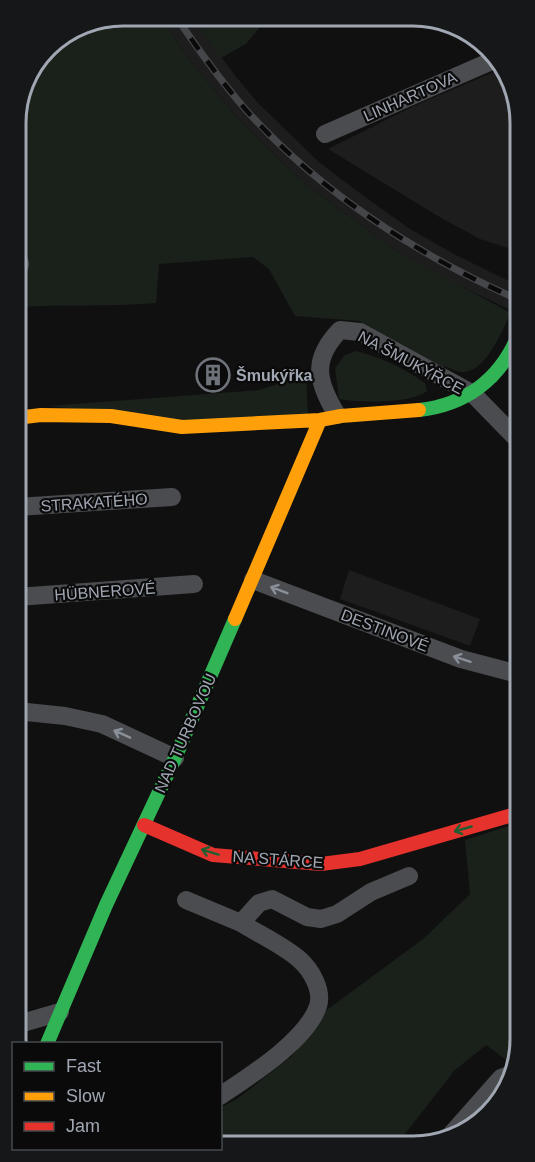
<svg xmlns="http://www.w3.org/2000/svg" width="535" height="1162" font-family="Arial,sans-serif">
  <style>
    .built { fill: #1d1d1e }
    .green { fill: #1a201a }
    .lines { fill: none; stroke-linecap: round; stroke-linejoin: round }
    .street { stroke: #4a4c4f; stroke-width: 18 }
    .fast { stroke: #30b455; stroke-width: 14 }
    .slow { stroke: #ff9f0a; stroke-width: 14 }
    .jam { stroke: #e5322d; stroke-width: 14 }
    .rail-casing { stroke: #454649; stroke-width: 7 }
    .rail { stroke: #0a0a0b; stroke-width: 4.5; stroke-dasharray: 14; stroke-linecap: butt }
    .oneway { stroke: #8a9099 }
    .oneway2 { stroke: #1d5f30 }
    .labels { text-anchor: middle; stroke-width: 4.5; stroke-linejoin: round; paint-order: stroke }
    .street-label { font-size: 16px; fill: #a0a7b2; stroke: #0a0a0b }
    .poi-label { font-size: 16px; font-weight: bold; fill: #a0a7b2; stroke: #0a0a0b; text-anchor: start }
    .rim { fill: none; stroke: #a0a7b2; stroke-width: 3 }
  </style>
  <rect width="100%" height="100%" fill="#101010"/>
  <path class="built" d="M 159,15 L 191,15 L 233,73 L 257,102 L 319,162 L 361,194 L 410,229 L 454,254 L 517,285 L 517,313 L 441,277 L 396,251 L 303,182 L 238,119 L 186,55 Z
    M 501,69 L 516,94 L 517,248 L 514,250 L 480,239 L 441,218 L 328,149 L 414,106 Z
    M 349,570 L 480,619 L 470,646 L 340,599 Z"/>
  <path class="green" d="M 122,15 L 159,15 L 186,55 L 238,119 L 303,182 L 396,251 L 511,313 C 502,330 486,373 462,372 C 456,372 450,368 444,366 L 440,370 L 359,321 L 295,316 L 269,269 L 253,257 L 159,264 L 156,303 C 109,307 63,304 16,307 L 16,288 L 24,275 L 26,257 L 16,239 L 15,115 L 26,75 L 51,42 Z
    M 191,15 L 269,16 L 246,44 L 221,58 Z
    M 356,351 C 385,359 400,366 425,383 L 427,391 C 411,404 359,403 339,399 L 335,368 L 345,355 Z
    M 306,375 L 308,414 L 186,421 L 49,406 L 259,390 Z
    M 519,823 L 520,1047 L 514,1063 L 507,1065 L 505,1059 L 486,1045 L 454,1071 L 398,1143 L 221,1144 L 220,1108 L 237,1099 L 292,1056 L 324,1012 L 423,939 L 470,894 L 465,840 Z"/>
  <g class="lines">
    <path class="street" d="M 325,134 L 496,59
      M 16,250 L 20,264 L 16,277
      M 337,415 C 317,382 311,360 340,330 L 360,332 L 473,394 L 518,440
      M 17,507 L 172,497
      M 253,580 L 461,659 L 518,674
      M 17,597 L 194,584
      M 17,711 L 65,716 L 102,724 L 175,758
      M 186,900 L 241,923 L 259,903 L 272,899 L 307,917 L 321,919 L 337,914 L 371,892 L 409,876
      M 19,1024 L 60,1012
      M 220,1096 C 250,1076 307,1040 318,1006 C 323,990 311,970 300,960 C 283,945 260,935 241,923
      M 448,1138 L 501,1078 L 509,1075"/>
    <path class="fast" d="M 419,410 C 465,405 499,380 517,338
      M 47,1044 L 106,905 L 175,758 L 235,619"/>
    <path class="slow" d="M 16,418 L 41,415 L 111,416 L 182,427 L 320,420 L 341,416 L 419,410
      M 235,619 L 320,420"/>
    <path class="jam" d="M 144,825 L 213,855 L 321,864 L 360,859 L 519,813"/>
    <g class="rail-casing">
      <path id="rail" d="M 175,15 C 197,48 220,80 246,110 C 320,192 417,255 517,299"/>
    </g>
    <use href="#rail" class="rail"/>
  </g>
  <defs><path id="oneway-shaft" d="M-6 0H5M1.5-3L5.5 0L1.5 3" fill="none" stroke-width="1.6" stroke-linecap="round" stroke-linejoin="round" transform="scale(1.5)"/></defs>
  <g class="oneway">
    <use href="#oneway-shaft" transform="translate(279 590) rotate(-159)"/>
    <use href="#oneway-shaft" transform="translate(462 659) rotate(-162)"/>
    <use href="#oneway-shaft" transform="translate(122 734) rotate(-156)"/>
  </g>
  <g class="oneway2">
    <use href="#oneway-shaft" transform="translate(463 829) rotate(164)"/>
    <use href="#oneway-shaft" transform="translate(210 852) rotate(-163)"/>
  </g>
  <defs>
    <g id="building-ring" transform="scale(1.725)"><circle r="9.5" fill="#0a0a0b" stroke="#6e7279" stroke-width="1.5"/><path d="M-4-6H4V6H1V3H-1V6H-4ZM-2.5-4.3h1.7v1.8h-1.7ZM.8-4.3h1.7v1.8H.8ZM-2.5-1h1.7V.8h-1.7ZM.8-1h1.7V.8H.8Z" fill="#6e7279"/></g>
  </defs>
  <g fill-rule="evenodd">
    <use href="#building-ring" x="213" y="375"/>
  </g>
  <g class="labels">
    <g class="street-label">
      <text transform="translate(410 96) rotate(-24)" y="6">LINHARTOVA</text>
      <text transform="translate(411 362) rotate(28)" y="6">NA ŠMUKÝŘCE</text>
      <text transform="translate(94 502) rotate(-4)" y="6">STRAKATÉHO</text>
      <text transform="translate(105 591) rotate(-4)" y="6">HÜBNEROVÉ</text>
      <text transform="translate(385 630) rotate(21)" y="6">DESTINOVÉ</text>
      <text transform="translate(185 733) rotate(-66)" y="6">NAD TURBOVOU</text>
      <text transform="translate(278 859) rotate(4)" y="6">NA STÁRCE</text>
    </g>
    <g class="poi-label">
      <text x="236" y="381">Šmukýřka</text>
    </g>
  </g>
  <path d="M0 0H535V1162H0ZM123 26H413A97 97 0 0 1 510 123V1039A97 97 0 0 1 413 1136H123A97 97 0 0 1 26 1039V123A97 97 0 0 1 123 26Z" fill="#161718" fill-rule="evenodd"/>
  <path class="rim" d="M123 26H413A97 97 0 0 1 510 123V1039A97 97 0 0 1 413 1136H123A97 97 0 0 1 26 1039V123A97 97 0 0 1 123 26Z"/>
  <rect x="12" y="1042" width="210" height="108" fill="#0a0a0b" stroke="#46494e" stroke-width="1.5"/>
  <rect x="24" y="1062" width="30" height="9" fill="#30b455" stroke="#46494e" stroke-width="1.5"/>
  <text x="66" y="1072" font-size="18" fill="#a0a7b2">Fast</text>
  <rect x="24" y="1092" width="30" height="9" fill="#ff9f0a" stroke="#46494e" stroke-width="1.5"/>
  <text x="66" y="1102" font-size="18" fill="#a0a7b2">Slow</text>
  <rect x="24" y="1122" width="30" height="9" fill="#e5322d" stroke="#46494e" stroke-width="1.5"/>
  <text x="66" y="1132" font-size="18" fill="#a0a7b2">Jam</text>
</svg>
